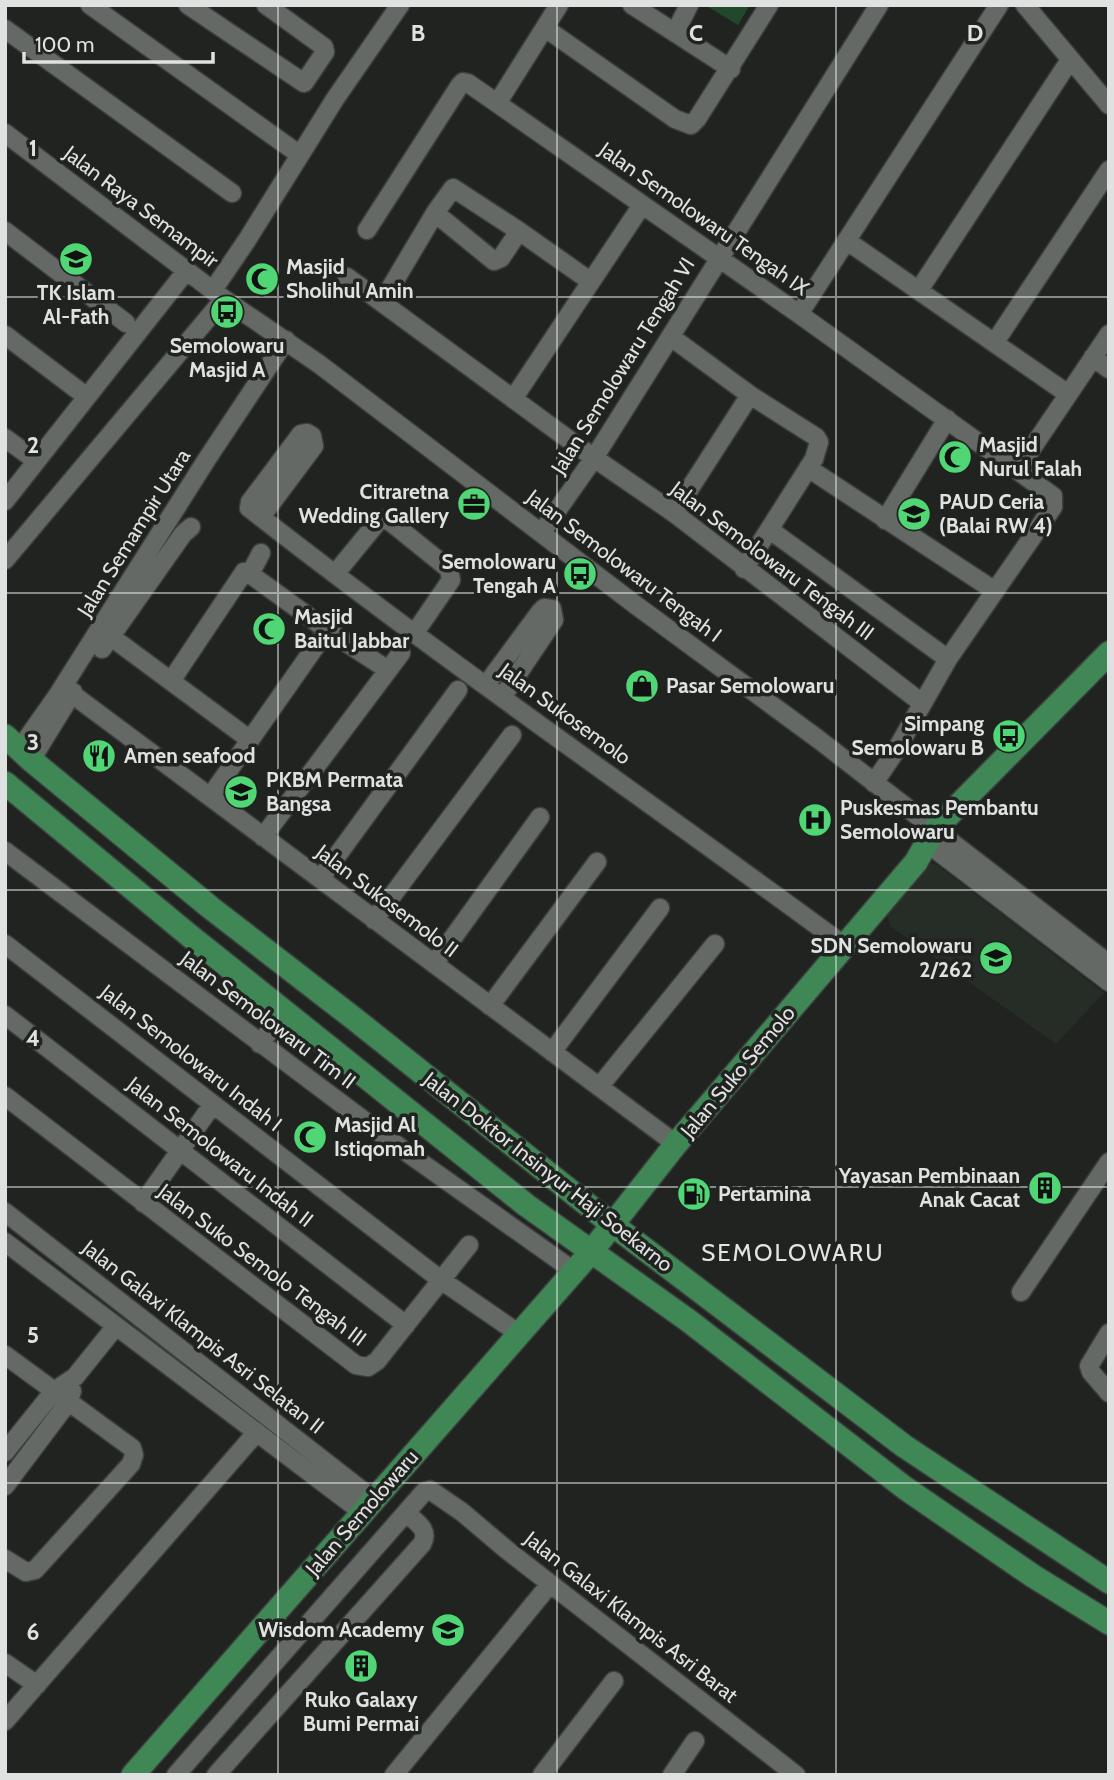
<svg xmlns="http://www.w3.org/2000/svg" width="1114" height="1780" font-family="Cabin,sans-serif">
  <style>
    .built { fill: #252d26 }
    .green { fill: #21482a }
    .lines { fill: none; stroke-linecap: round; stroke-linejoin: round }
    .minor-casing { stroke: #3c3f3d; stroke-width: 21 }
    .major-casing { stroke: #3c3f3d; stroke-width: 26 }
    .minor { stroke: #656966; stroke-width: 18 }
    .major { stroke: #3f8856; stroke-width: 23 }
    .grid { fill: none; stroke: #dfe2e0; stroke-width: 2; stroke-opacity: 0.55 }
    .labels { text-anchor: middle; stroke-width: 7; stroke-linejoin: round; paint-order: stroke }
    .street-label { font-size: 21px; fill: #dfe2e0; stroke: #202320 }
    .poi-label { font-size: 21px; font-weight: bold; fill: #dfe2e0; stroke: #202320; text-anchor: start }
    .quarter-label { font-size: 24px; letter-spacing: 2px; fill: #e1e6e2; stroke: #202320 }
    .grid-label { font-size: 23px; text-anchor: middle; font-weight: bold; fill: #dfe2e0; stroke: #202320; stroke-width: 7; stroke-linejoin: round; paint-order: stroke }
  </style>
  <rect width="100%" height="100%" fill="#202320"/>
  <path class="built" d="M 931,863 L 937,865 L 1104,993 L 1056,1044 L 890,926 L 887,916 L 918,876 Z"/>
  <path class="green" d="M 705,5 L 750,5 L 738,25 Z"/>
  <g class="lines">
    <g class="minor-casing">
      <path id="minor" d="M 90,5 L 300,155
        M 188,5 L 304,83 L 325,52 L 324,47 L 266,5
        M 632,5 L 731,69
        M 1025,5 L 1109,105
        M 545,28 L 675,119 L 691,125 L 697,119 L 769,5
        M 5,29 L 232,193
        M 675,33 L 689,5
        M 498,102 L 559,5
        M 5,133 L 224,299 L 319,364 L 637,606 L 818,739 L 1109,964
        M 435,213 L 494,261 L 501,258 L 519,231
        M 367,230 L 460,85 L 463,82 L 468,83 L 799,314 L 1053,496 L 1053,507 L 948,659 L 895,752 L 874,783
        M 5,231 L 126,323
        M 847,241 L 1068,394
        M 347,277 L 594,458 L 674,513 L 922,703
        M 213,290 L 247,240 L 335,99 L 400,5
        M 919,290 L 1070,60
        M 382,302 L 435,213 L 453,188 L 519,231 L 590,281
        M 799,314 L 999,5
        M 5,335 L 87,397
        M 671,337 L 750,395 L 816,437 L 819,442 L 814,459 L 744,569
        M 995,342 L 1109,170
        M 1093,357 L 1109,369
        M 513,399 L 642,205
        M 5,438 L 35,460
        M 808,468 L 995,591
        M 1018,469 L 1109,334
        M 5,501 L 187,270
        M 674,513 L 750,395
        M 261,517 L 314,446 L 312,436 L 307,433 L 301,434 L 250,502 L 249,508 C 443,660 647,800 845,946
        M 885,520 L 947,419
        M 770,530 L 948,659
        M 542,532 L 594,458 L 879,5
        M 5,560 L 224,299
        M 250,574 L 261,553
        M 335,574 L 380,519 L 387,520 L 392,523 L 449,569 L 451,580 L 414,634
        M 110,636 L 249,739
        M 102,649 L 183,534 L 191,527
        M 171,681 L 244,572 L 250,574 L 327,630 L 388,670
        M 486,685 L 540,612 L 544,608 L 552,609 L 554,620 L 503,696
        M 72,694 L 676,1144
        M 19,750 L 57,696 L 207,459 L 286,340
        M 31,760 L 73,692
        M 210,797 L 327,630
        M 263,837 L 401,653
        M 927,843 L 1109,982
        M 5,851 L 402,1149 L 574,1271
        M 320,879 L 458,690
        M 374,920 L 512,735
        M 5,944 L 441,1280 L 518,1333
        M 434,964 L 540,817
        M 490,1006 L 597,862
        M 5,1015 L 406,1325
        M 260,1044 L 284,1011
        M 552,1052 L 660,908
        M 599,1087 L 715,944
        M 5,1096 L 356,1365 L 368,1367 L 377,1361 L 469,1245
        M 143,1203 L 213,1104
        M 5,1212 L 373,1499
        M 5,1242 L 362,1512
        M 1021,1292 L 1109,1162
        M 1109,1333 L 1089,1366 L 1091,1372 L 1109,1393
        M 5,1355 L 132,1448 L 134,1455 L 131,1464 L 35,1570 L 26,1572 L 5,1559
        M 5,1452 L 54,1391 L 75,1377 L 116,1326
        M 5,1486 L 69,1401 L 72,1391
        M 5,1663 L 37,1685
        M 5,1721 L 257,1432
        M 176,1775 L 424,1492 L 430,1490 L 462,1512 L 507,1550 L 796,1775
        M 216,1775 L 422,1544 C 430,1529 416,1522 406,1513
        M 394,1775 L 550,1584
        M 542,1775 L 614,1681
        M 672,1775 L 695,1741"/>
    </g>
    <g class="major-casing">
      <path id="major" d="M 5,736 L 31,760 L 211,908 L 352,1017 L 613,1225 L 904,1446 L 1109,1582
        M 5,783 L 190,936 L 526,1205 L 689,1321 L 905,1488 L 1033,1576 L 1109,1623
        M 133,1775 L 591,1252 L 676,1144 L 916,862 L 934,830 L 1109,653"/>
    </g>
    <use href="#minor" class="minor"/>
    <use href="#major" class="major"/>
  </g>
  <path class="grid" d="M 278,5 L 278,1775M 557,5 L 557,1775M 836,5 L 836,1775M 5,297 L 1109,297M 5,593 L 1109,593M 5,890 L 1109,890M 5,1187 L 1109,1187M 5,1483 L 1109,1483"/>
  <defs>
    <g id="school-disc" transform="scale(1.75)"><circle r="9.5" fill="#50d674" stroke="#202320"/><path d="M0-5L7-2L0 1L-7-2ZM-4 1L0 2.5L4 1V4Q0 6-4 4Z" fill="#111"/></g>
    <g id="mosque-disc" transform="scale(1.75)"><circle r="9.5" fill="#50d674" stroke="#202320"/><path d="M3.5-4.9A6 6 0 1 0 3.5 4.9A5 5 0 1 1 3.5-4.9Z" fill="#111"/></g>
    <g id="bus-disc" transform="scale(1.75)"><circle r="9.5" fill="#50d674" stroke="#202320"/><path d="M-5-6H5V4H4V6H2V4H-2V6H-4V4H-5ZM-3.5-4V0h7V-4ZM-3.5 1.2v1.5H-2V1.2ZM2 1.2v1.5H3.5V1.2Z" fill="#111"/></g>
    <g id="office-disc" transform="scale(1.75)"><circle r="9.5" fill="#50d674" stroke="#202320"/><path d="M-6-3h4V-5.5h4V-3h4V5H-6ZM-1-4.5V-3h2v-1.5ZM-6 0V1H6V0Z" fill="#111"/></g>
    <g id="shop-disc" transform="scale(1.75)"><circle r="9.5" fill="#50d674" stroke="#202320"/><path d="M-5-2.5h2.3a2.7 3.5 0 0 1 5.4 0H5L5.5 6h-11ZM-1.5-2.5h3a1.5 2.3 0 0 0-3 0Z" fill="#111"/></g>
    <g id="restaurant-disc" transform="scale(1.75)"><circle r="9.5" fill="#50d674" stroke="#202320"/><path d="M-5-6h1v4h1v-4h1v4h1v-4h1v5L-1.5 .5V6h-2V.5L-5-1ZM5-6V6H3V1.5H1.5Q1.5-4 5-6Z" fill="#111"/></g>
    <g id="hospital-disc" transform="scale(1.75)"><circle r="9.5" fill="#50d674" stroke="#202320"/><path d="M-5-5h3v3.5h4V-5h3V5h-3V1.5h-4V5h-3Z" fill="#111"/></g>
    <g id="building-disc" transform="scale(1.75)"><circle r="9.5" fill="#50d674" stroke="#202320"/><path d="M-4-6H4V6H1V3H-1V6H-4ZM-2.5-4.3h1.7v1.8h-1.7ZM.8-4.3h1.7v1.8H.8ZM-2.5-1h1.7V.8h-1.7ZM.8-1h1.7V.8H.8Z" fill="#111"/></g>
    <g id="fuel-disc" transform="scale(1.75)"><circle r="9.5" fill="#50d674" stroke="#202320"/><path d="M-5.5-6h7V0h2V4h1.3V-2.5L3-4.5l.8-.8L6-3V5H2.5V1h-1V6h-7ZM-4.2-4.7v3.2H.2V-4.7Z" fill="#111"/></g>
  </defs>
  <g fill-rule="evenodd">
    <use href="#school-disc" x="76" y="259"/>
    <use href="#mosque-disc" x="262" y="279"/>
    <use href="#bus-disc" x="227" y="312"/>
    <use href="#mosque-disc" x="955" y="457"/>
    <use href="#office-disc" x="474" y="504"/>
    <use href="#school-disc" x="914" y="514"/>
    <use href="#bus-disc" x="580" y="574"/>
    <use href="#mosque-disc" x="269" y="629"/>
    <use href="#shop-disc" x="642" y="686"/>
    <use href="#bus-disc" x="1009" y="736"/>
    <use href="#restaurant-disc" x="99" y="756"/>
    <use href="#school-disc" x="241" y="792"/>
    <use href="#hospital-disc" x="815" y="820"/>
    <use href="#school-disc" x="996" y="958"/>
    <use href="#mosque-disc" x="310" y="1137"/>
    <use href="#building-disc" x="1045" y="1188"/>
    <use href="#fuel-disc" x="694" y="1194"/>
    <use href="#school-disc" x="448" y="1630"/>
    <use href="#building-disc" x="361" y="1666"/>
  </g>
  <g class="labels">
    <g class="street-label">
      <text transform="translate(141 207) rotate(37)" y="7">Jalan Raya Semampir</text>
      <text transform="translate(704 219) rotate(35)" y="7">Jalan Semolowaru Tengah IX</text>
      <text transform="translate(623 366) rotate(-58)" y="7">Jalan Semolowaru Tengah VI</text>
      <text transform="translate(134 533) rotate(-58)" y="7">Jalan Semampir Utara</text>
      <text transform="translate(772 561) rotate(37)" y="7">Jalan Semolowaru Tengah III</text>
      <text transform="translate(624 566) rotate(37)" y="7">Jalan Semolowaru Tengah I</text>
      <text transform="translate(565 714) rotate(36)" y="7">Jalan Sukosemolo</text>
      <text transform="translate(387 901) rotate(37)" y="7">Jalan Sukosemolo II</text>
      <text transform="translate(268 1020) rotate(37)" y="7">Jalan Semolowaru Tim II</text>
      <text transform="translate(191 1058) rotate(38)" y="7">Jalan Semolowaru Indah I</text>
      <text transform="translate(738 1072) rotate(-50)" y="7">Jalan Suko Semolo</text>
      <text transform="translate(220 1152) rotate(38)" y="7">Jalan Semolowaru Indah II</text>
      <text transform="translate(548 1172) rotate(38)" y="7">Jalan Doktor Insinyur Haji Soekarno</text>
      <text transform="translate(262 1265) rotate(37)" y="7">Jalan Suko Semolo Tengah III</text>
      <text transform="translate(203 1337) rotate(38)" y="7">Jalan Galaxi Klampis Asri Selatan II</text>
      <text transform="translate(362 1513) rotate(-49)" y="7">Jalan Semolowaru</text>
      <text transform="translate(631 1617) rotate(38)" y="7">Jalan Galaxi Klampis Asri Barat</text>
    </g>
    <g class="poi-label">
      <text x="286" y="274">Masjid<tspan x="286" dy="24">Sholihul Amin</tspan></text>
      <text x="76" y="300" text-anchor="middle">TK Islam<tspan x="76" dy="24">Al-Fath</tspan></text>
      <text x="227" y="353" text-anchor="middle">Semolowaru<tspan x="227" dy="24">Masjid A</tspan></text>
      <text x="979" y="452">Masjid<tspan x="979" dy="24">Nurul Falah</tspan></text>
      <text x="449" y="499" text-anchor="end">Citraretna<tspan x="449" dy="24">Wedding Gallery</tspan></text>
      <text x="939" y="509">PAUD Ceria<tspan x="939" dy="24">(Balai RW 4)</tspan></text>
      <text x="556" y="569" text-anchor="end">Semolowaru<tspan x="556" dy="24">Tengah A</tspan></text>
      <text x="294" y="624">Masjid<tspan x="294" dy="24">Baitul Jabbar</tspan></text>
      <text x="666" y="693">Pasar Semolowaru</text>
      <text x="984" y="731" text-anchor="end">Simpang<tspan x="984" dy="24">Semolowaru B</tspan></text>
      <text x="124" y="763">Amen seafood</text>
      <text x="266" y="787">PKBM Permata<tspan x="266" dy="24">Bangsa</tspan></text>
      <text x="840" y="815">Puskesmas Pembantu<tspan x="840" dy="24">Semolowaru</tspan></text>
      <text x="972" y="953" text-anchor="end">SDN Semolowaru<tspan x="972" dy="24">2/262</tspan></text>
      <text x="334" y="1132">Masjid Al<tspan x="334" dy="24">Istiqomah</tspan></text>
      <text x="1020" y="1183" text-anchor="end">Yayasan Pembinaan<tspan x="1020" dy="24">Anak Cacat</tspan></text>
      <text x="718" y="1201">Pertamina</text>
      <text x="424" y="1637" text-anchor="end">Wisdom Academy</text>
      <text x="361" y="1707" text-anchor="middle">Ruko Galaxy<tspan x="361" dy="24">Bumi Permai</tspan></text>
    </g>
    <g class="quarter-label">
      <text x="793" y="1261">SEMOLOWARU</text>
    </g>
  </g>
  <g class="grid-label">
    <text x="418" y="41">B</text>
    <text x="696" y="41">C</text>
    <text x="975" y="41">D</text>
    <text x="33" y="156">1</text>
    <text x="33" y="453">2</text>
    <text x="33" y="750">3</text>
    <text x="33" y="1046">4</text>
    <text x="33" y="1343">5</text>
    <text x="33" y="1640">6</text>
  </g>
  <rect width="1114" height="1780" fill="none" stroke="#dfe2e0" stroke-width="14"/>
  <path d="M24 52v10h189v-10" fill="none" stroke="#dfe2e0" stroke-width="3.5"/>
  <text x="35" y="52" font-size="21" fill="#dfe2e0" stroke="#202320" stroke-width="5" paint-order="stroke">100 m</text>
</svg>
